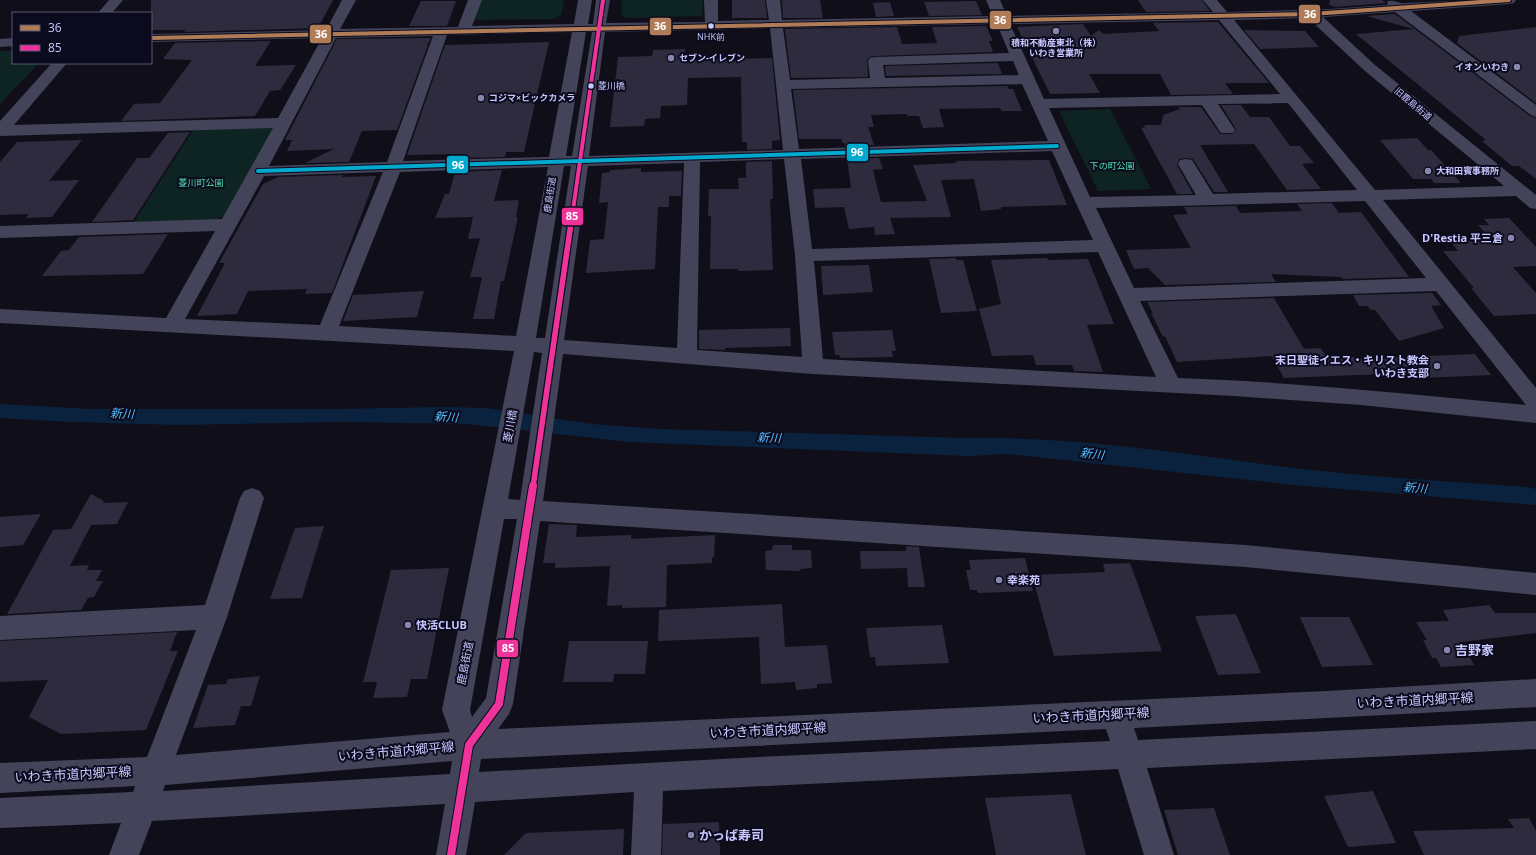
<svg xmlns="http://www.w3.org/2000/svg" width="1536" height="855" font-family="'Open Sans','Noto Sans JP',sans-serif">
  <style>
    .green { fill: #0e2423 }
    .water { fill: #0b223e }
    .building { fill: #2d2b3d }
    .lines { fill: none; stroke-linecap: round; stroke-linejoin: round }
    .minor { fill: #43445a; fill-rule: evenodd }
    .bus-1-casing { stroke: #0c0b1d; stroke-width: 6 }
    .bus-2-far2-casing { stroke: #0c0b1d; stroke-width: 6 }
    .bus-2-far1-casing { stroke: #0c0b1d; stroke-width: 8 }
    .bus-2-casing { stroke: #0c0b1d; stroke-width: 10 }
    .bus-3-casing { stroke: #0c0b1d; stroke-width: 6 }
    .bus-1 { stroke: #b07c57; stroke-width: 4 }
    .bus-2-far2 { stroke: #ef339a; stroke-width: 4 }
    .bus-2-far1 { stroke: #ef339a; stroke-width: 5.5 }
    .bus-2 { stroke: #ef339a; stroke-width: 8 }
    .bus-3 { stroke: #00a9ce; stroke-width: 4 }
    .bus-dot { fill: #c8c7ff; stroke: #0c0b1d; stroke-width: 1.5 }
    .poi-dot { fill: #8887ae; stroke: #0c0b1d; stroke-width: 1.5 }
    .labels { text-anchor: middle; stroke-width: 4; stroke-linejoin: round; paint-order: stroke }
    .far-bus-label { font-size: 9px; fill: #c8c7ff; stroke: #0c0b1d }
    .far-poi-label { font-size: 9px; font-weight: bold; fill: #c8c7ff; stroke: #0c0b1d; text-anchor: start }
    .far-street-label { font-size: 9px; fill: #c8c7ff; stroke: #0c0b1d }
    .far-park-label { font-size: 9px; fill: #4fe3b1; stroke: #0c0b1d }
    .poi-label { font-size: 11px; font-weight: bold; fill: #c8c7ff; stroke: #0c0b1d; text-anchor: end }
    .street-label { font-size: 11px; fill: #c8c7ff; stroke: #0c0b1d }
    .water-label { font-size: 12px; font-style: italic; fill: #55bfff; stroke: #0c0b1d }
    .near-poi-label { font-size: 13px; font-weight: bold; fill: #c8c7ff; stroke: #0c0b1d; text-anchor: start }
    .near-street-label { font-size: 13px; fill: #c8c7ff; stroke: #0c0b1d }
    .line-badge { stroke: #0c0b1d; stroke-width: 1.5 }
    .badge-label { font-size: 11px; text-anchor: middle; font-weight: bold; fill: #fff }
  </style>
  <rect width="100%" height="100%" fill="#100f19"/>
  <path class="green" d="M 480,0 L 564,0 L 561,15 L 553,19 L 476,20 L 474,19 Z
    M 622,0 L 703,0 L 702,16 L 626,18 L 621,14 Z
    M 0,51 L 13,51 L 13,63 L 39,63 L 0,104 Z
    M 1110,109 L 1151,189 L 1098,191 L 1059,111 Z
    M 195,127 L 276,127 L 224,216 L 215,220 L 134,222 Z"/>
  <path class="water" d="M 0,404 L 91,409 L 339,409 L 442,407 L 485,408 L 592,424 L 659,429 L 964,438 C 1072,436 1179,453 1286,467 C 1365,477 1446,481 1527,487 L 1536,489 L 1536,505 L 1304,486 L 1008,454 L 969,456 L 629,442 L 467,424 L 343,422 L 178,425 L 70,422 L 0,418 Z"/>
  <path class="building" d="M 151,0 L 333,0 L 318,28 L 184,32 L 186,30 L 151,30 Z
    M 732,0 L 765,0 L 767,18 L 732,18 Z
    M 782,0 L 820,0 L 823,18 L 783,18 Z
    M 1138,0 L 1202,0 L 1210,11 L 1146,12 Z
    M 1330,0 L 1382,0 L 1386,3 L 1336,7 L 1329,5 Z
    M 421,1 L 456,1 L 447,26 L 409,26 Z
    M 976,1 L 982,15 L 929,16 L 924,2 Z
    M 890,2 L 894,16 L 876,17 L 873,3 Z
    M 1395,14 L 1530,116 L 1536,118 L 1536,179 L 1519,166 L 1512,166 L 1482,141 L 1486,140 L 1356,34 L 1414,29 L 1366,16 Z
    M 1218,22 L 1269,83 L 1225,83 L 1233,94 L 1171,95 L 1160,74 L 1089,74 L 1100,93 L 1050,94 L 1017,27 L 1083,24 L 1091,36 L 1099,30 L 1103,34 L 1159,31 L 1153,23 Z
    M 986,26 L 993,41 L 989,41 L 993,52 L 875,56 L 870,57 L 867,60 L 868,77 L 791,78 L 785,29 L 897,27 L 902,44 L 937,43 L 932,27 Z
    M 1536,27 L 1536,103 L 1457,43 L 1459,36 Z
    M 1244,30 L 1305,31 L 1319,47 L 1260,49 Z
    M 431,38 L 428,44 L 425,45 L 428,45 L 397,130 L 362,131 L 349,162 L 305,163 L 334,149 L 287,151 L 292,140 L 285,140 L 337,39 Z
    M 271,41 L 255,66 L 296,65 L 280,90 L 270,91 L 255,116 L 121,121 L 134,104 L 160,103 L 192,60 L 163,59 L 175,43 Z
    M 549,42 L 524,152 L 506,152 L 505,157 L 458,158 L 460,154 L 407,155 L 445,45 Z
    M 685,49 L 685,56 L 688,56 L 688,60 L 772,58 L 780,140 L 772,141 L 772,149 L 747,150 L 747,142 L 742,142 L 741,77 L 688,78 L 687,105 L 661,106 L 660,118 L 645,119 L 644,126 L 610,127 L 618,57 L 652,56 L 653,50 Z
    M 998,63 L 1002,74 L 886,76 L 885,66 Z
    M 1007,86 L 1009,89 L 1013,89 L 1022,111 L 1002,111 L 1000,108 L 939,109 L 944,127 L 923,128 L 919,116 L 907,116 L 907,114 L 871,115 L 874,127 L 868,127 L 874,145 L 845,146 L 845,143 L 842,143 L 842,139 L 799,139 L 793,90 Z
    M 1221,105 L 1241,105 L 1250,117 L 1269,117 L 1290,146 L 1300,146 L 1314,163 L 1302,164 L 1321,189 L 1287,190 L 1254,144 L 1200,145 L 1228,192 L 1214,192 L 1193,159 L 1186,158 L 1179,159 L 1177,165 L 1193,194 L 1177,194 L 1141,128 L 1145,127 L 1144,125 L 1161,125 L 1163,115 L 1180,109 L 1179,107 L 1201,107 L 1220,134 L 1233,134 L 1236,129 Z
    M 190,132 L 133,220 L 92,222 L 137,158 L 149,158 L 168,133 Z
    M 1417,138 L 1428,150 L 1431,150 L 1461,183 L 1434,183 L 1431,179 L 1413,179 L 1380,140 Z
    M 82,140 L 49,181 L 79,180 L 52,217 L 26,218 L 29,214 L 0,215 L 0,162 L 17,142 Z
    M 879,158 L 883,169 L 873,170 L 881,202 L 927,201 L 913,165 L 957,163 L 956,161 L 1049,160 L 1067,205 L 1001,207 L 1001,209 L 981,211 L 974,179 L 941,180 L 951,217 L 890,218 L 895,234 L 875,235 L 874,227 L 849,229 L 844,207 L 815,208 L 813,189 L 851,188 L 847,159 Z
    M 772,161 L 773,199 L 770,199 L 773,270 L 738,271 L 738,269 L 710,269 L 711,216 L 708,216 L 709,189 L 739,189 L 738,178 L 746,178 L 746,162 Z
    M 641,168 L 641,172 L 682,171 L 681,196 L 669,196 L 669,207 L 658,207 L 655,269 L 586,273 L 590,240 L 604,239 L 608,202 L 599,203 L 602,173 L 610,172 L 610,170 Z
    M 502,170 L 494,201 L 519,200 L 516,217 L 518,217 L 504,281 L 501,281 L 494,319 L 473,319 L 482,277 L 470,277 L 480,238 L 468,239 L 473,217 L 435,218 L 445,194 L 449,194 L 455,172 Z
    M 343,175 L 342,177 L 376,176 L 332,293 L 305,294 L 307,289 L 248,291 L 237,314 L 197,316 L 225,263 L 219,263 L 263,184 L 278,177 Z
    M 1332,203 L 1339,213 L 1361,212 L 1409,277 L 1343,279 L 1341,277 L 1271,274 L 1276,282 L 1165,285 L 1148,268 L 1134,269 L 1126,250 L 1191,248 L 1173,215 L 1188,214 L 1184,207 L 1236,206 L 1240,213 L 1302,211 L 1297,204 Z
    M 1509,218 L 1536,247 L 1536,266 L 1513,267 L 1536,293 L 1536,314 L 1494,316 L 1471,288 L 1474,288 L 1443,251 L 1458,251 L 1451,242 L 1492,241 L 1478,225 L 1489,225 L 1484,219 Z
    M 168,234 L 143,274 L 42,276 L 61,251 L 69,250 L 79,237 Z
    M 956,258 L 956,260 L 963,260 L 977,311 L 941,313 L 929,259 Z
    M 1047,258 L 1048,260 L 1088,259 L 1114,324 L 1087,325 L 1103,372 L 1074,371 L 1072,365 L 1036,365 L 1033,355 L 992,356 L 979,309 L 1001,304 L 991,260 Z
    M 869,265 L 873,292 L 823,295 L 821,266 Z
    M 424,291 L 417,317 L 343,321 L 353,295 Z
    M 1432,293 L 1441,305 L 1431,306 L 1444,328 L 1399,341 L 1375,310 L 1371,310 L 1367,306 L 1359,306 L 1353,295 Z
    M 1274,298 L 1304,349 L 1321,348 L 1326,357 L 1354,357 L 1355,359 L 1475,354 L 1491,375 L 1398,379 L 1395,374 L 1356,375 L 1284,378 L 1272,356 L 1177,362 L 1165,336 L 1163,337 L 1151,313 L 1153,313 L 1147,302 Z
    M 790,328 L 791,346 L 725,348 L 725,350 L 699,349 L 699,330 Z
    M 892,330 L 896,351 L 892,351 L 893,357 L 841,358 L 839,355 L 835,355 L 832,332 Z
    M 91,494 L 104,501 L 103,503 L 128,502 L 117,524 L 91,525 L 70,566 L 89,565 L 87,570 L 102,570 L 96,581 L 103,581 L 94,597 L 88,598 L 81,610 L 7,614 L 53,530 L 71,529 Z
    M 41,514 L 23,545 L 0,547 L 0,517 Z
    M 549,524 L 577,525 L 576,537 L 631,535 L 631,539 L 715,535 L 714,557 L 712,557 L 712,563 L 667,565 L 666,607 L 622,608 L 622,605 L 607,606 L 610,566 L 555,568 L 555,563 L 543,563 Z
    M 324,526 L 302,598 L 270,599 L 295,528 Z
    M 773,545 L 792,545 L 792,550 L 811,550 L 812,568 L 800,569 L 800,571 L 766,570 L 765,551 L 772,550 Z
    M 906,546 L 919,547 L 925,587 L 908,587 L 907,568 L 861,569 L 860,551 L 906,551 Z
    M 1025,558 L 1033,591 L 978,593 L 977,590 L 970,590 L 966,570 L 971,570 L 969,560 Z
    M 1130,563 L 1162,651 L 1054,656 L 1032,575 L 1105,572 L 1103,564 Z
    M 449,568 L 427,679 L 411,679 L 407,697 L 373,698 L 377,682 L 363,682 L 391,570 Z
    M 782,604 L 785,647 L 827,645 L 832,683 L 817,684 L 817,688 L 796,690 L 795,682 L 761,684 L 759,637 L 658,641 L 659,610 Z
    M 1489,605 L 1495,613 L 1536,613 L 1536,633 L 1461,642 L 1474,665 L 1441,667 L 1436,658 L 1432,658 L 1423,640 L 1427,640 L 1416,622 L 1449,621 L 1443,610 Z
    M 1236,614 L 1261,673 L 1218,675 L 1195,616 Z
    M 1300,617 L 1349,617 L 1373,665 L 1322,667 Z
    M 942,625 L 949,663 L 876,666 L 875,657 L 870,657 L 866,628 Z
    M 177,632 L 170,651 L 178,651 L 146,730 L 61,734 L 29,717 L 48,680 L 0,682 L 0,641 Z
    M 569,641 L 648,641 L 645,674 L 614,674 L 613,682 L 563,682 Z
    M 260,676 L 251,706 L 241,706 L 235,725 L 193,728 L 208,685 L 226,684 L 228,679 Z
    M 1373,791 L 1396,843 L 1348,847 L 1324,796 Z
    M 1071,794 L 1086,855 L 996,855 L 985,798 Z
    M 1214,808 L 1230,855 L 1178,855 L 1164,810 Z
    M 1529,818 L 1536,831 L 1536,855 L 1424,855 L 1413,831 L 1514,828 L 1508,819 Z
    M 719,822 L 720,855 L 662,855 L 663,824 Z
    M 624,829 L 623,855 L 504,855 L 526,833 Z"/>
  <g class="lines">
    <path class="minor" d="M 109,0 L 123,0 L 112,13 L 98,13 Z
      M 342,0 L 356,0 L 340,29 L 458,27 L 468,0 L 482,0 L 472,26 L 574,24 L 578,0 L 592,0 L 588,24 L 593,24 L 596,0 L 610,0 L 606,23 L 705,22 L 704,0 L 718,0 L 718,21 L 769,20 L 766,0 L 780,0 L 782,20 L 993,16 L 986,0 L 1000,0 L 1007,16 L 1213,12 L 1203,0 L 1217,0 L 1227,12 L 1300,10 L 1298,8 L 1300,5 L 1305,4 L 1315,10 L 1387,5 L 1388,1 C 1395,0 1399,4 1406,3 C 1443,1 1479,0 1516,0 L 1514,3 L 1509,4 L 1411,11 L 1536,105 L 1536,117 L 1531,115 L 1395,12 L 1323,17 L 1375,65 L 1536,195 L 1536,209 L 1530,208 L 1516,196 L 1383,200 L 1536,388 L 1536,423 L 1361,405 L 1234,396 L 813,374 L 563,354 L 543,501 L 1245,545 L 1536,573 L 1536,595 L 1245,567 L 540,521 L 513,704 L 509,714 L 498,729 L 1327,691 L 1536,679 L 1536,707 L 1134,728 L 1138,740 L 1536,721 L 1536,749 L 1147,768 L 1174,855 L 1144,855 L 1118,769 L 663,791 L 661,855 L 631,855 L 634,792 L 475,802 L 466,855 L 436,855 L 445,804 L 152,821 L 139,855 L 109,855 L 121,823 L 0,828 L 0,798 L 133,792 L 135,786 L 0,793 L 0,763 L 147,757 L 196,630 L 0,640 L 0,616 L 205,605 L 240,498 L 244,491 L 252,488 L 260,491 L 264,498 L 227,617 L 176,755 L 450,732 L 442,710 L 514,351 L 0,323 L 0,309 L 166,318 L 215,231 L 0,238 L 0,226 L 222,219 L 273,128 L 0,136 L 0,121 L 52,63 L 67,63 L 14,125 L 278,118 L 322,38 L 151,42 L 151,34 L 326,30 ZM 1308,18 L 1365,71 L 1504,186 L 1375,190 L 1234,20 ZM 1219,20 L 1280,94 L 1044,99 L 1010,24 ZM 997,24 L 1009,53 L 875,57 L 870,58 L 868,61 L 870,78 L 790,80 L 783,28 ZM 770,28 L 783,150 L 589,156 L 605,32 ZM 572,32 L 549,157 L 403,161 L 447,35 ZM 586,32 L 592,32 L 572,156 L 566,156 ZM 433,36 L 387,162 L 269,166 L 336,38 ZM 1013,61 L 1019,75 L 885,78 L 883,65 ZM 1022,84 L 1048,141 L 799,149 L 791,89 ZM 1288,103 L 1357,190 L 1213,194 L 1192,160 L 1186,159 L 1180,160 L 1178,164 L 1196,195 L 1090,197 L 1049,108 L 1202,105 L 1221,133 L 1233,133 L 1235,130 L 1218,104 ZM 1052,151 L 1093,240 L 812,249 L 801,159 ZM 784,159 L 795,255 L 802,357 L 697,350 L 700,162 ZM 684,163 L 677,348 L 564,340 L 588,166 ZM 564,166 L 571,166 L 545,338 L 536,338 ZM 548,167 L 516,336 L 339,326 L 400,172 ZM 383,172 L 320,325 L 185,319 L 264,176 ZM 1365,201 L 1426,278 L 1134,288 L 1096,208 ZM 1098,252 L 1156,377 L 823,359 L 814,261 ZM 1436,291 L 1526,405 C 1410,394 1294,382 1178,378 L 1140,301 ZM 534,352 L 542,353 L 520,500 L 508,499 ZM 504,519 L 517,519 L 486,698 L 472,717 L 470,710 ZM 1106,729 L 1110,741 L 759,757 L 479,772 L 481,759 ZM 452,761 L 450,774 L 163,791 L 165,785 Z
      M 13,38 L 13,46 L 0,47 L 0,39 Z"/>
    <g class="bus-1-casing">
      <path id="bus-1" d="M 151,38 L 1312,14 L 1509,0"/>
    </g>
    <g class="bus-2-far2-casing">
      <path id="bus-2-far2" d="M 573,210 L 603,0"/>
    </g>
    <g class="bus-2-far1-casing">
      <path id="bus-2-far1" d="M 533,487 L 573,209"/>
    </g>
    <g class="bus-2-casing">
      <path id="bus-2" d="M 451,855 L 469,745 L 499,704 L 533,486"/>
    </g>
    <g class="bus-3-casing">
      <path id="bus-3" d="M 258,171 L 1057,146"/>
    </g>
    <use href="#bus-1" class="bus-1"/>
    <use href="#bus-2-far2" class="bus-2-far2"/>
    <use href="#bus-2-far1" class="bus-2-far1"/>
    <use href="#bus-2" class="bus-2"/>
    <use href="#bus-3" class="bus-3"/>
  </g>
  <g class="bus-dot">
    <circle cx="711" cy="26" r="3.5"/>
    <circle cx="591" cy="86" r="3.5"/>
  </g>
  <g class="poi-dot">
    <circle cx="1056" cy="31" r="4"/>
    <circle cx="671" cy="58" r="4"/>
    <circle cx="1517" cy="67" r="4"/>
    <circle cx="481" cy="98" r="4"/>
    <circle cx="1428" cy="171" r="4"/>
    <circle cx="1511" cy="238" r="4"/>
    <circle cx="1437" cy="366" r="4"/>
    <circle cx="999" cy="580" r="4"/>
    <circle cx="408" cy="625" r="4"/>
    <circle cx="1447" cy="650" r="4"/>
    <circle cx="691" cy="835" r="4"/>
  </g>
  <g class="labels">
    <g class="far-bus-label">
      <text x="711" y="40">NHK前</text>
      <text x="598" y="89" text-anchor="start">菱川橋</text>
    </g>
    <g class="far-poi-label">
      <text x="1056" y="46" text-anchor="middle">積和不動産東北（株）<tspan x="1056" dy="10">いわき営業所</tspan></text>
      <text x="679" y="61">セブン-イレブン</text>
      <text x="1509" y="70" text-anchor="end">イオンいわき</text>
      <text x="489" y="101">コジマ×ビックカメラ</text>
      <text x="1436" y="174">大和田賓事務所</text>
    </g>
    <g class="far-street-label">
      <text transform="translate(1413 104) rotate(40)" y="3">旧鹿島街道</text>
      <text transform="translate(550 195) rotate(-81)" y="3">鹿島街道</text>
    </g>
    <g class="far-park-label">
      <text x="1112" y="169">下の町公園</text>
      <text x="201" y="186">菱川町公園</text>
    </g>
    <g class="poi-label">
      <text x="1503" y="242">D'Restia 平三倉</text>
      <text x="1429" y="364">末日聖徒イエス・キリスト教会<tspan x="1429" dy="13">いわき支部</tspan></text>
      <text x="1007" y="584" text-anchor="start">幸楽苑</text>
      <text x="416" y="629" text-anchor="start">快活CLUB</text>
    </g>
    <g class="street-label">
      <text transform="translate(510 426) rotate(-80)" y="4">菱川橋</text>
      <text transform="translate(465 663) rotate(-79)" y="4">鹿島街道</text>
    </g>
    <g class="water-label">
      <text transform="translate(122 414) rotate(3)" y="4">新川</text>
      <text transform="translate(446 417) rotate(4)" y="4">新川</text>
      <text transform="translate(769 438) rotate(2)" y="4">新川</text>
      <text transform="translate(1092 454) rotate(7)" y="4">新川</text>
      <text transform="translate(1415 488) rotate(5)" y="4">新川</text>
    </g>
    <g class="near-poi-label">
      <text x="1455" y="655">吉野家</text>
      <text x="699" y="840">かっぱ寿司</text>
    </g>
    <g class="near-street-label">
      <text transform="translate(1415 700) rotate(-3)" y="5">いわき市道内郷平線</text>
      <text transform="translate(1091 715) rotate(-3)" y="5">いわき市道内郷平線</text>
      <text transform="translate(768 730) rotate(-3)" y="5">いわき市道内郷平線</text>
      <text transform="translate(396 751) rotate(-5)" y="5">いわき市道内郷平線</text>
      <text transform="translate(73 774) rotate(-3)" y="5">いわき市道内郷平線</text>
    </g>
  </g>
  <g class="line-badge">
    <rect x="1298" y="4" width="23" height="20" rx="4" fill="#b07c57"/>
    <rect x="989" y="10" width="23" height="20" rx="4" fill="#b07c57"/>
    <rect x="649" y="17" width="23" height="19" rx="4" fill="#b07c57"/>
    <rect x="309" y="24" width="23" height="20" rx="4" fill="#b07c57"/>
    <rect x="846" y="143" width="23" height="19" rx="4" fill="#00a9ce"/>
    <rect x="446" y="155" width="23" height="19" rx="4" fill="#00a9ce"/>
    <rect x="561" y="207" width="23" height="19" rx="4" fill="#ef339a"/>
    <rect x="496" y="639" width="23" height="19" rx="4" fill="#ef339a"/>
  </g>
  <g class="badge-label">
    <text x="1310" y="18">36</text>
    <text x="1000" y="24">36</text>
    <text x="660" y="30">36</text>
    <text x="321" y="38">36</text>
    <text x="857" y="156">96</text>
    <text x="458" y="169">96</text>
    <text x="572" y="220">85</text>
    <text x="508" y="652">85</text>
  </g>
  <rect x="12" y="12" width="140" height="52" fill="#0c0b1d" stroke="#575677"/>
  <rect x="20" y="25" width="20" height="6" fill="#b07c57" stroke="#575677"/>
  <text x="48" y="32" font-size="12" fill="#c8c7ff">36</text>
  <rect x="20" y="45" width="20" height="6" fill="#ef339a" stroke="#575677"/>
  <text x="48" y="52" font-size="12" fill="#c8c7ff">85</text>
</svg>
